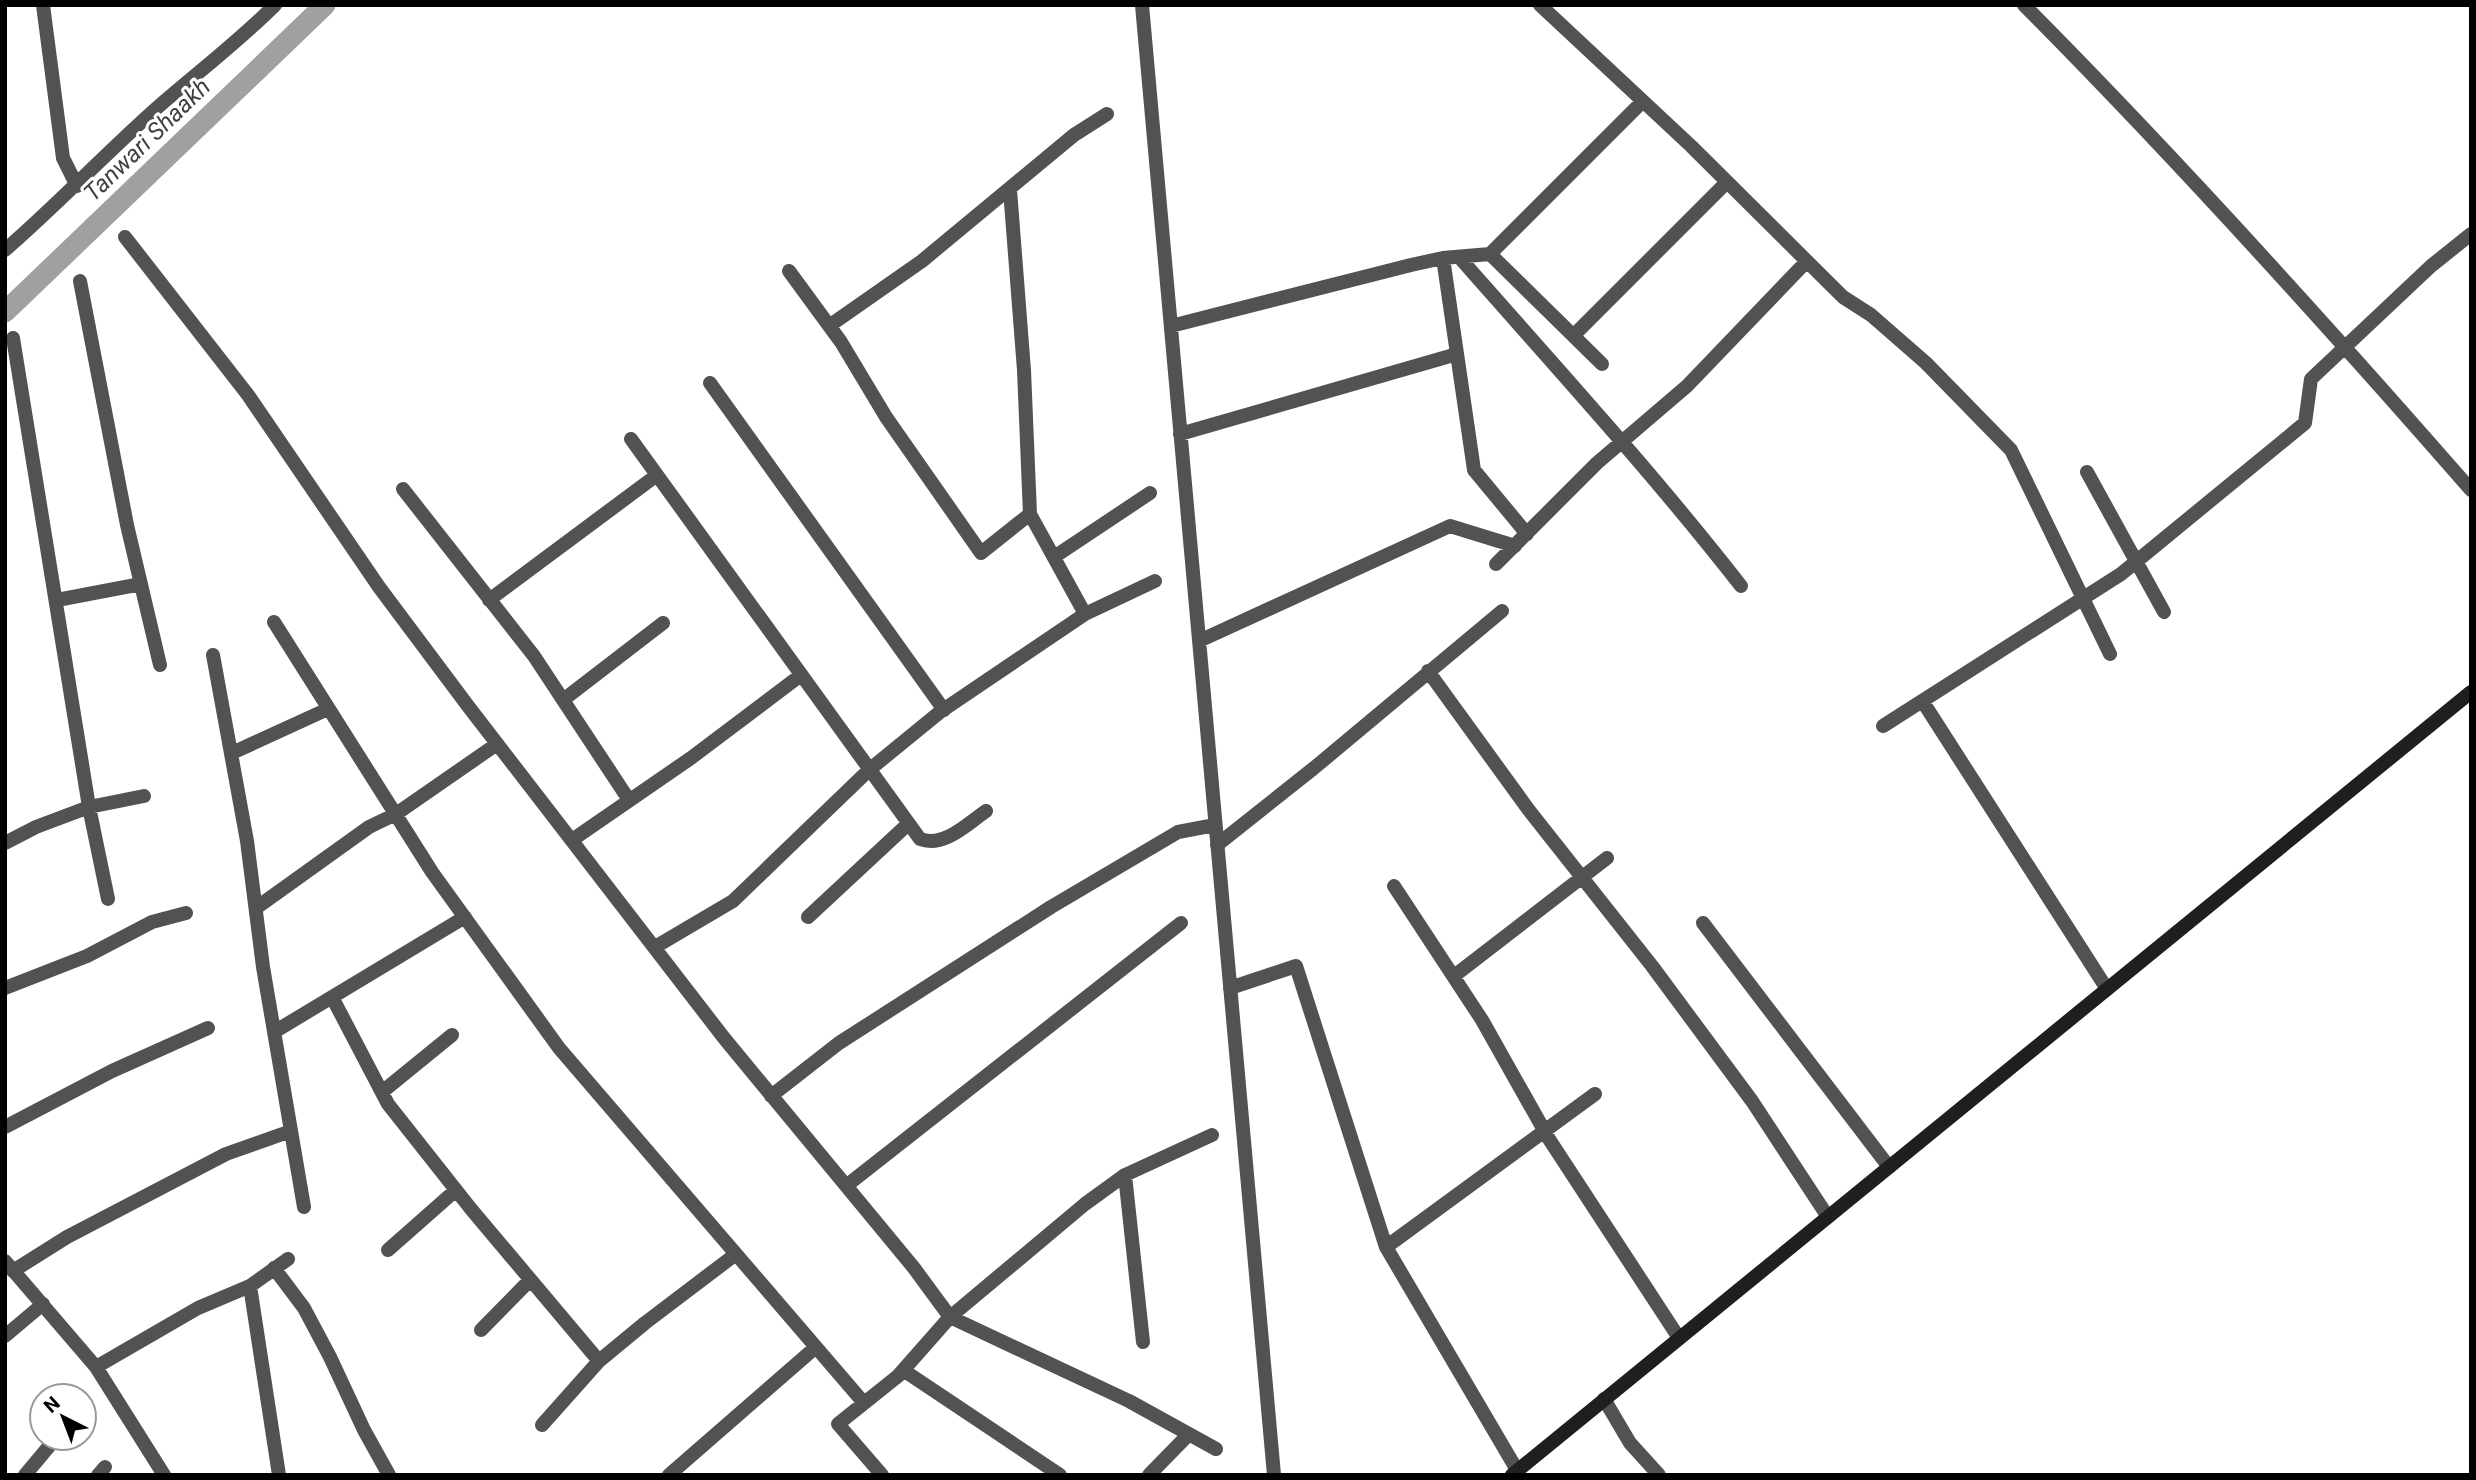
<svg xmlns="http://www.w3.org/2000/svg" width="2476" height="1480" font-family="Roboto,sans-serif">
  <style>
    .lines { fill: none; stroke-linecap: round; stroke-linejoin: round }
    .canal { stroke: #a0a0a0; stroke-width: 21 }
    .minor { stroke: #525252; stroke-width: 14 }
    .secondary { stroke: #1f1f1f; stroke-width: 14 }
    .labels { text-anchor: middle; stroke-width: 6; stroke-linejoin: round; paint-order: stroke }
    .water-label { font-size: 24px; font-style: italic; fill: #414141; stroke: #fff }
  </style>
  <rect width="100%" height="100%" fill="#fff"/>
  <g class="lines">
    <path class="canal" d="M 5,312 L 325,5"/>
    <path class="minor" d="M 43,5 L 63,158 L 77,186
      M 1142,5 L 1274,1475
      M 1540,5 L 1691,146 L 1843,297 L 1871,315 L 1926,363 L 2011,450 L 2110,654
      M 2024,5 C 2179,161 2326,324 2471,490
      M 1010,190 L 1024,370 L 1030,514 L 1085,614
      M 125,237 L 248,395 L 379,587 L 468,706 L 724,1038 L 914,1268 L 950,1317 L 1129,1401 L 1216,1449
      M 5,250 C 58,204 106,153 158,107 C 197,73 238,42 275,5
      M 1490,254 L 1602,364
      M 1459,257 C 1554,365 1652,472 1741,586
      M 1443,258 L 1474,470 L 1527,534
      M 789,271 L 841,342 L 886,417 L 981,553 L 1030,514
      M 80,281 L 127,525 L 160,665
      M 829,326 L 922,261 L 1074,135 L 1107,114
      M 1171,326 L 1411,265 L 1443,258 L 1490,254 L 1643,101
      M 1574,335 L 1727,182
      M 13,338 L 89,807 L 108,899
      M 710,383 L 944,710
      M 1180,434 L 1457,354
      M 631,439 L 920,839 C 944,848 967,824 986,811
      M 2087,472 L 2164,612
      M 403,489 L 534,656 L 629,800
      M 1054,557 L 1150,493
      M 1496,564 L 1597,463 L 1687,386 L 1807,261
      M 57,600 L 141,584
      M 489,600 L 657,475
      M 274,622 L 432,872 L 559,1048 L 864,1403
      M 1199,641 L 1450,526 L 1515,546
      M 213,655 L 247,841 L 263,967 L 304,1207
      M 1428,671 L 1528,809 L 1652,966 L 1752,1101 L 1828,1217
      M 563,700 L 663,623
      M 1923,702 L 2107,989
      M 1883,726 L 2121,574 L 2305,423 L 2311,379 L 2431,266 L 2471,234
      M 232,753 L 328,709
      M 572,840 L 691,758 L 801,675
      M 5,843 L 36,827 L 89,807 L 144,796
      M 1217,845 L 1314,768 L 1502,611
      M 1394,886 L 1482,1020 L 1549,1139 L 1679,1338
      M 256,908 L 369,827 L 396,814 L 497,744
      M 808,917 L 908,824
      M 1703,923 L 1889,1167
      M 655,947 L 733,901 L 869,770 L 940,712 L 1085,614 L 1155,581
      M 1454,976 L 1607,858
      M 5,988 L 87,956 L 152,922 L 186,913
      M 1230,988 L 1296,966 L 1386,1247 L 1517,1470
      M 332,997 L 388,1104 L 471,1209 L 599,1361
      M 274,1032 L 465,917
      M 382,1092 L 452,1035
      M 771,1096 L 839,1043 L 1051,907 L 1178,832 L 1215,825
      M 5,1127 L 112,1071 L 208,1028
      M 1125,1175 L 1143,1342
      M 846,1186 L 1181,923
      M 1386,1247 L 1595,1094
      M 388,1250 L 456,1190
      M 5,1261 L 96,1367 L 164,1475
      M 274,1268 L 304,1308 L 330,1357 L 364,1430 L 389,1475
      M 13,1271 L 67,1237 L 226,1154 L 291,1131
      M 250,1286 L 279,1475
      M 481,1330 L 530,1280
      M 5,1336 L 43,1304
      M 96,1367 L 198,1308 L 250,1286 L 288,1259
      M 903,1370 L 1060,1475
      M 1604,1399 L 1630,1443 L 1659,1475
      M 542,1425 L 599,1361 L 645,1323 L 736,1254
      M 25,1475 L 56,1438
      M 98,1475 L 105,1467
      M 669,1475 L 816,1347
      M 882,1475 L 838,1424 L 898,1376 L 950,1317 L 1085,1204 L 1125,1175 L 1212,1135
      M 1149,1475 L 1189,1434"/>
    <path class="secondary" d="M 1512,1475 L 2471,692"/>
  </g>
  <g class="labels">
    <g class="water-label">
      <text transform="translate(147 140) rotate(-44)" y="8">Tanwari Shaakh</text>
    </g>
  </g>
  <rect width="2476" height="1480" fill="none" stroke="#000000" stroke-width="14"/>
  <g transform="translate(63 1417) rotate(318)"><circle r="33" fill="#ffffff" stroke="#999999" stroke-width="2"/>
  <path d="M0-5L12 26L0 18L-12 26Z" fill="#000000"/>
  <text y="-10" font-size="19" font-weight="bold" text-anchor="middle" fill="#000000">N</text>
  </g>
</svg>
